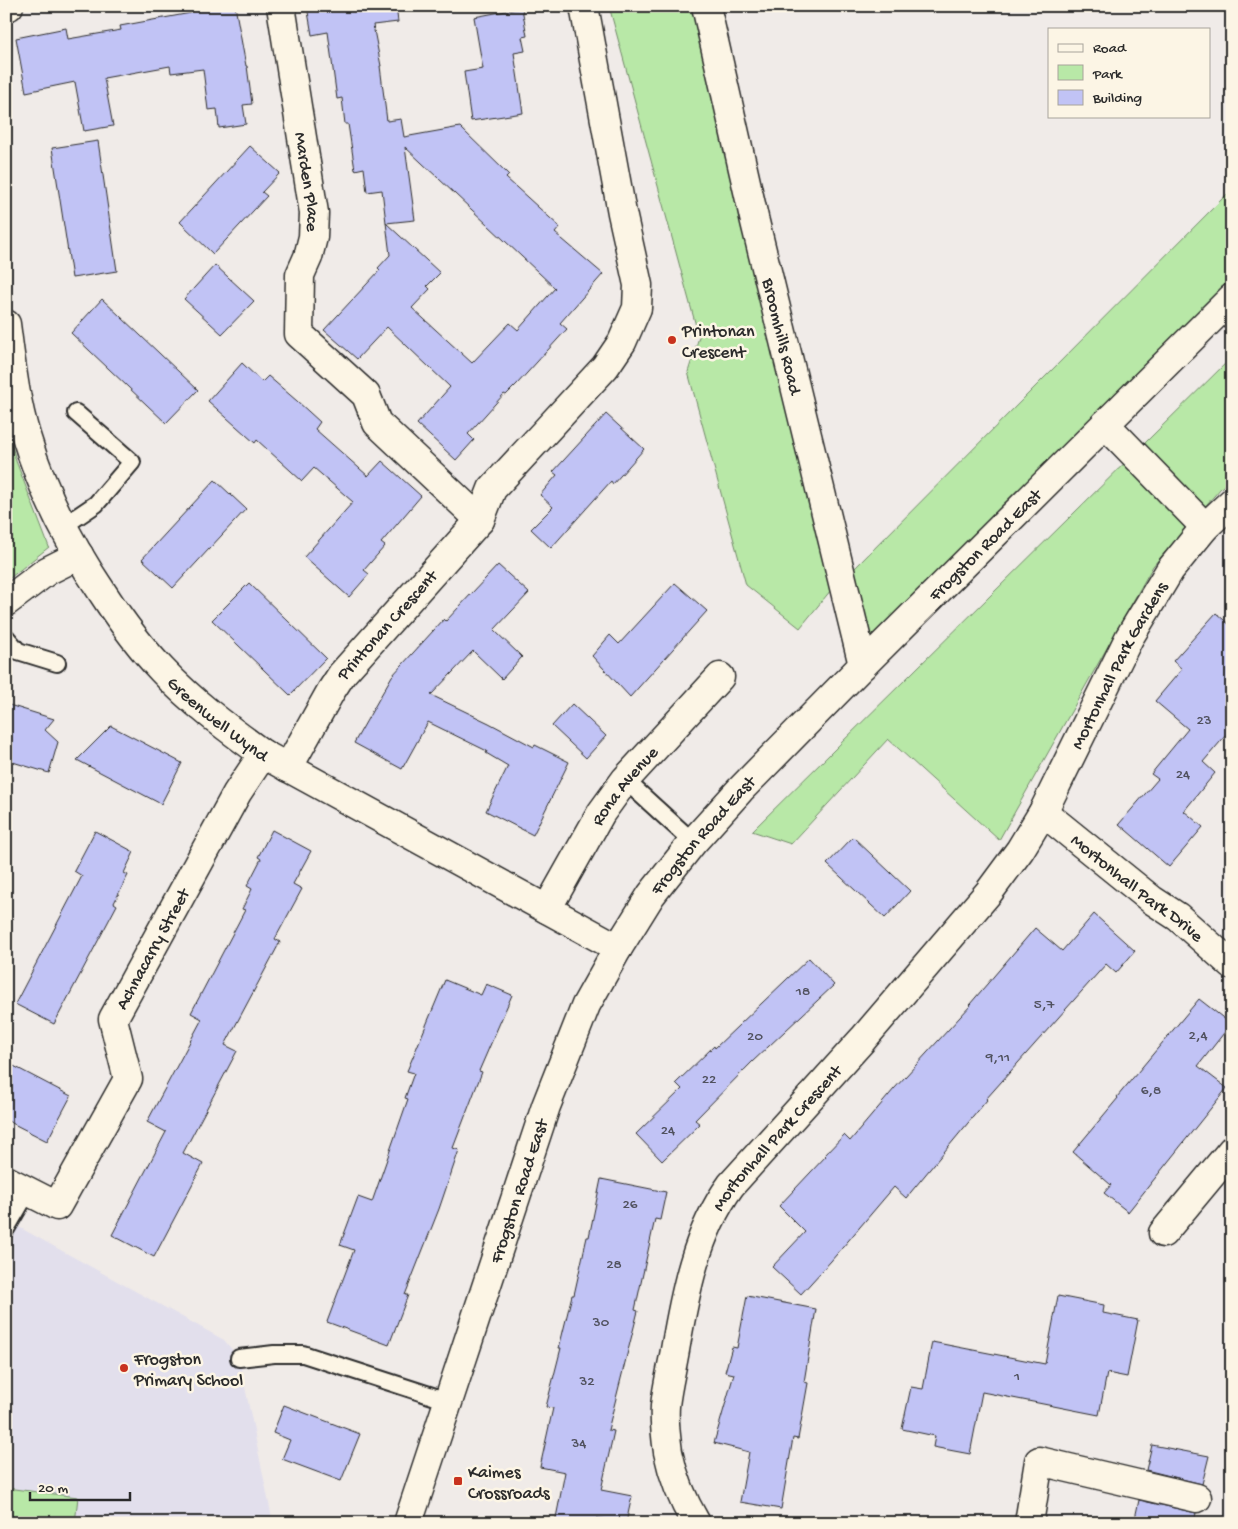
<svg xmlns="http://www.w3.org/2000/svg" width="1238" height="1529" font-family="'Gochi Hand',sans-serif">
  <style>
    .built { fill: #e2dfec }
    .green { fill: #b8e8a7; stroke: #728a69 }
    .building { fill: #c1c3f5; stroke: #2b2b2b; fill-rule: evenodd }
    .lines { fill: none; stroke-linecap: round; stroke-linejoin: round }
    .service-casing { stroke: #2b2b2b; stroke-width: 20 }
    .minor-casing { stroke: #2b2b2b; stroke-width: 31 }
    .secondary-casing { stroke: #2b2b2b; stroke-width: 31 }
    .service { stroke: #fcf5e5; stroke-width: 16 }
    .minor { stroke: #fcf5e5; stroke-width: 28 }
    .secondary { stroke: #fcf5e5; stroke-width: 28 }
    .poi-dot { fill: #c8321e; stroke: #fcf5e5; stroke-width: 2 }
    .labels { text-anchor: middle; stroke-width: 5; stroke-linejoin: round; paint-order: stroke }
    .number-label { font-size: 15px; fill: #50515e }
    .street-label { font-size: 18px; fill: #2b2b2b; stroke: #fcf5e5 }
    .poi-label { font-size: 18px; fill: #2b2b2b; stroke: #fcf5e5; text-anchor: start }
  </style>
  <rect width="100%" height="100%" fill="#f0ebe8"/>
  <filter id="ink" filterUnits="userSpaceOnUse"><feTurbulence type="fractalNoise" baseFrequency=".02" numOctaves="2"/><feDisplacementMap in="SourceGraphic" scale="10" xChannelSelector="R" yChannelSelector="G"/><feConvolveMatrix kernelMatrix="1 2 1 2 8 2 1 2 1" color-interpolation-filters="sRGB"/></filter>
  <g filter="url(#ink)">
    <path class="built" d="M 6,1220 L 224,1340 L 239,1358 L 273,1523 L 6,1523 Z"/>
    <path class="green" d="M 609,6 L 698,6 L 831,590 L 800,628 L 746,585 L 688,372 L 699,337 Z
      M 1232,189 L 1232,298 L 863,665 L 843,580 Z
      M 1232,357 L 1232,477 L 1221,488 L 1153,566 L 999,840 L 888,739 L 791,844 L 752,831 Z
      M 6,423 L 16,461 L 49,547 L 6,581 Z
      M 6,1488 L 78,1497 L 75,1523 L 6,1523 Z"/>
    <path class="building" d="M 190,6 L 235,6 L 246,66 L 247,66 L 252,104 L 243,105 L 246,124 L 219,128 L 217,109 L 208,110 L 203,69 L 171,73 L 170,66 L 104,78 L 113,126 L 84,131 L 75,82 L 26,92 L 16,38 L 66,28 L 68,39 L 121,30 L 120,26 L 191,13 Z
      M 307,6 L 396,6 L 398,22 L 373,25 L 381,66 L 380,66 L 387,121 L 401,119 L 404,137 L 460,127 L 509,175 L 506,178 L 560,227 L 555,233 L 603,274 L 560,323 L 567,329 L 517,384 L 506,395 L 504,394 L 468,434 L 474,440 L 456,460 L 417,424 L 450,387 L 387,327 L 357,359 L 324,330 L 380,270 L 378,268 L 390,255 L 382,190 L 367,192 L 364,168 L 355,170 L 348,124 L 345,124 L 342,98 L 337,99 L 328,32 L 312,35 ZM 405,147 L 555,288 L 518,330 L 510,323 L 472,363 L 412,308 L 430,289 L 427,286 L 440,273 L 386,223 L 415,220 Z
      M 522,8 L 527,36 L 522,37 L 525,51 L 514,53 L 523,113 L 471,121 L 464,72 L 483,69 L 474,17 Z
      M 98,141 L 117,271 L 72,278 L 52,148 Z
      M 250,146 L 280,173 L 262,192 L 267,196 L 213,254 L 180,222 Z
      M 215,265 L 254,301 L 222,334 L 184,299 Z
      M 102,299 L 198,390 L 166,423 L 71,333 Z
      M 242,363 L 262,382 L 268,376 L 297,401 L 320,422 L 315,429 L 368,476 L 382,461 L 421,496 L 381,543 L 385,546 L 364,570 L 369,574 L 349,597 L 304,557 L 353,502 L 314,468 L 302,481 L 257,440 L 255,443 L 208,401 Z
      M 606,414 L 644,449 L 613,484 L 611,481 L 551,548 L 531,529 L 553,507 L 540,495 L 557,475 L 553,472 Z
      M 215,480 L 246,509 L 173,588 L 142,559 Z
      M 498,565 L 529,593 L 494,630 L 522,657 L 502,679 L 473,651 L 431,695 L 489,723 L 534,747 L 535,745 L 569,762 L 533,835 L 486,811 L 508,766 L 486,753 L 487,751 L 428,722 L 402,769 L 354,743 L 392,676 L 444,619 L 446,621 Z
      M 249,583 L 326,658 L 290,695 L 212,620 Z
      M 675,583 L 707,611 L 630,697 L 592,656 L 610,635 L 619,644 Z
      M 1216,613 L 1232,627 L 1232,728 L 1203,762 L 1215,773 L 1184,811 L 1203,827 L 1169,867 L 1119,824 L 1158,779 L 1151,774 L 1188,729 L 1155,701 L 1182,669 L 1173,661 Z
      M 6,704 L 54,719 L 45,730 L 58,742 L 49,773 L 6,760 Z
      M 572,704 L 606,736 L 586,758 L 552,726 Z
      M 111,726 L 182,763 L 161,804 L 77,760 Z
      M 272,830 L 311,851 L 293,884 L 302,889 L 275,939 L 280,942 L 225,1045 L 237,1051 L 183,1153 L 203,1164 L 154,1257 L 112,1235 L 166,1132 L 147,1122 L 202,1019 L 191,1013 L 245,910 L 242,909 L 252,889 L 247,886 L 261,859 L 258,857 Z
      M 95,831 L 134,852 L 124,873 L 128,875 L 114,903 L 117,905 L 54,1024 L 15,1004 L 82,876 L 74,871 Z
      M 853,837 L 910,891 L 885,918 L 827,864 Z
      M 1094,914 L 1135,951 L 1116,973 L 1106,964 L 986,1099 L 987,1100 L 906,1198 L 894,1187 L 831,1261 L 801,1294 L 772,1267 L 805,1232 L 779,1206 L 826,1156 L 825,1155 L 844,1135 L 850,1141 L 894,1089 L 971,1005 L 970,1004 L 1035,928 L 1062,951 Z
      M 809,958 L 834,985 L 752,1062 L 695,1120 L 700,1124 L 662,1161 L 636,1134 L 682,1089 L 676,1083 L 714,1046 L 715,1048 Z
      M 445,980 L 481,995 L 486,984 L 512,995 L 479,1071 L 482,1072 L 453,1148 L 459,1150 L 439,1209 L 405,1295 L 408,1295 L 389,1345 L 327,1322 L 354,1250 L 340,1245 L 358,1197 L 372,1202 L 408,1099 L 405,1098 L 414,1073 L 407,1071 Z
      M 1199,999 L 1231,1024 L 1198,1066 L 1227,1088 L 1128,1212 L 1104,1193 L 1111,1185 L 1073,1152 L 1118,1098 L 1117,1097 Z
      M 6,1062 L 71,1096 L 47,1141 L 6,1120 Z
      M 601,1179 L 666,1192 L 660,1220 L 655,1219 L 635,1310 L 638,1311 L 608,1430 L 614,1431 L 601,1490 L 632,1496 L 626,1523 L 597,1518 L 596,1523 L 555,1523 L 565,1472 L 540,1467 L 553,1408 L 546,1407 L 561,1348 L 559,1348 L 572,1295 L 574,1295 L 587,1237 L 589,1237 Z
      M 747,1296 L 816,1309 L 804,1382 L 808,1383 L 798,1439 L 793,1438 L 781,1509 L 740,1502 L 749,1452 L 714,1443 L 734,1374 L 725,1372 L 732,1347 L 737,1348 Z
      M 1058,1296 L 1104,1305 L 1103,1313 L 1138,1320 L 1127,1377 L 1107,1373 L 1099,1415 L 982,1392 L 970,1454 L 933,1447 L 935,1436 L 902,1429 L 911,1387 L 923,1389 L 932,1342 L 1045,1364 Z
      M 284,1405 L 360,1434 L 341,1481 L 282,1459 L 290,1440 L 273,1433 Z
      M 1152,1445 L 1209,1456 L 1202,1484 L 1146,1470 Z
      M 1139,1500 L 1196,1513 L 1194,1523 L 1134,1523 Z"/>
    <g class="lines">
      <g class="service-casing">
        <path id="service" d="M 62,527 L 96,504 L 132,462 L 76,413
          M 6,637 L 18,651 L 57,663
          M 625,780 L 693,842
          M 6,1229 L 28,1191
          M 239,1358 L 274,1354 L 303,1354 L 448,1401"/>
      </g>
      <g class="minor-casing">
        <g id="minor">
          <path id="s1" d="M 281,6 L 314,213 L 313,237 L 308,257 L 300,275 L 299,334 L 366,395 L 377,423 L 480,520"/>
          <path id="s2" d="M 706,6 L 755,222 L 863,665"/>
          <path d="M 6,7 L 9,6"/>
          <path id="s3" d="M 6,324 C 11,362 15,399 26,436 C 43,493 70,545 104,595 C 121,621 140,647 162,670 C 192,702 227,728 263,754 L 618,948"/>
          <path d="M 1105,424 L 1205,527"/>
          <path d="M 6,602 L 47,571 L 79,555"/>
          <path id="s4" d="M 288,768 L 331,691 L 342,674 L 480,520 L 492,489 L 605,367 L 622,342 L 637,308 L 638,285 L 622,213 L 584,6"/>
          <path id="s5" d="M 1043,812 L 1152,900 L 1178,917 L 1232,965"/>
          <path id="s6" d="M 547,909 L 601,813 L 625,780 L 720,677"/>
          <path id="s7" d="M 6,1180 L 57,1206 L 128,1079 L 113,1019 L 237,793 L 263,754"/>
          <path d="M 1163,1233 L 1232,1150"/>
          <path id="s8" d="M 696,1523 C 683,1501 673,1477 668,1452 C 666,1438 664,1420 665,1406 C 667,1387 672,1368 675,1350 C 685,1292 696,1233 731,1185 L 863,1039 L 989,892 L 1020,850 L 1043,812 L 1129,638 L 1170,570 L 1205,527 L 1232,502"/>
          <path d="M 1029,1523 L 1039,1461 L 1197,1498"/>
        </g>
      </g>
      <g class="secondary-casing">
        <g id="secondary">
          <path id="s9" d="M 408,1523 L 546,1106 L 586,1005 L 618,948 L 651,895 L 693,842 L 740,790 L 863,665 L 1232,298"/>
        </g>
      </g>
      <use href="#service" class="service"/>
      <use href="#minor" class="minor"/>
      <use href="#secondary" class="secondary"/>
    </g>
  </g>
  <g class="poi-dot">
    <circle cx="672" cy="340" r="5"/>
    <circle cx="124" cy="1368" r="5"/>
    <rect x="453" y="1476" width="10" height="10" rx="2.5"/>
  </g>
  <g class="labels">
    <g class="number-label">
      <text x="1204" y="724">23</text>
      <text x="1183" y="778">24</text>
      <text x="803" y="995">18</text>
      <text x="1044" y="1008">5,7</text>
      <text x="1198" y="1039">2,4</text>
      <text x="755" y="1040">20</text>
      <text x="998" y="1061">9,11</text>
      <text x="709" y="1083">22</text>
      <text x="1151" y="1094">6,8</text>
      <text x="668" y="1134">24</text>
      <text x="630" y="1208">26</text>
      <text x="614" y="1268">28</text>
      <text x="601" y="1326">30</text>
      <text x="1017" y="1380">1</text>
      <text x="587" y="1385">32</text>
      <text x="579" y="1447">34</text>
    </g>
    <g class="street-label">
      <text dy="6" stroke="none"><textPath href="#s1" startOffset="178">Marden Place</textPath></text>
      <text dy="6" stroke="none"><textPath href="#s2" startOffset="339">Broomhills Road</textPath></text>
      <text dy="6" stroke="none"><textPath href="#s9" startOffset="1160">Frogston Road East</textPath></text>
      <text dy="6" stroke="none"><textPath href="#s4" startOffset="175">Printonan Crescent</textPath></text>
      <text dy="6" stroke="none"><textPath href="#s8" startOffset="1008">Mortonhall Park Gardens</textPath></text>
      <text dy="6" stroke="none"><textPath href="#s3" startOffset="461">Greenwell Wynd</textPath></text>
      <text dy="6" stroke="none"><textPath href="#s6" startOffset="146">Rona Avenue</textPath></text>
      <text dy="6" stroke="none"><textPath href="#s9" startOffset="755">Frogston Road East</textPath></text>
      <text dy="6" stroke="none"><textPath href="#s5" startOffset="121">Mortonhall Park Drive</textPath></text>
      <text dy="6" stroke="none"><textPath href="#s7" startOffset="345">Achnacarry Street</textPath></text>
      <text dy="6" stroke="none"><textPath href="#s8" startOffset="421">Mortonhall Park Crescent</textPath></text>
      <text dy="6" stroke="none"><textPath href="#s9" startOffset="350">Frogston Road East</textPath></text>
    </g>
    <g class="poi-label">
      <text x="682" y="336">Printonan<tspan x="682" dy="21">Crescent</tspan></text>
      <text x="134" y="1364">Frogston<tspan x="134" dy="21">Primary School</tspan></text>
      <text x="468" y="1477">Kaimes<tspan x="468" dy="21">Crossroads</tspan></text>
    </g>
  </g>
  <rect width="1238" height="1529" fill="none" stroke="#fcf5e5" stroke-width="25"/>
  <rect x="12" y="12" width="1213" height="1504" fill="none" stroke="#2b2b2b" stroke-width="2" filter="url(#ink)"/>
  <rect x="1048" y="28" width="162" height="90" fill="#fcf5e5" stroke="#a8a49b"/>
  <rect x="1058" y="44" width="25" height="8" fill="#fcf5e5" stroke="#a8a49b"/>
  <text x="1093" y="52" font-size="15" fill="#2b2b2b">Road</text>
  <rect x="1058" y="65" width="25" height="15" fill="#b8e8a7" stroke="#a8a49b"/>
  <text x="1093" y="78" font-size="15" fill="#2b2b2b">Park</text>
  <rect x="1058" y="90" width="25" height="15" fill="#c1c3f5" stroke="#a8a49b"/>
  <text x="1093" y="102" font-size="15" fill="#2b2b2b">Building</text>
  <path d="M30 1492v8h100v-8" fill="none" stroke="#2b2b2b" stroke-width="2.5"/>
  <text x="38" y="1492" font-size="15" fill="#2b2b2b" stroke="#fcf5e5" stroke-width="4" paint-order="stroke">20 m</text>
</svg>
